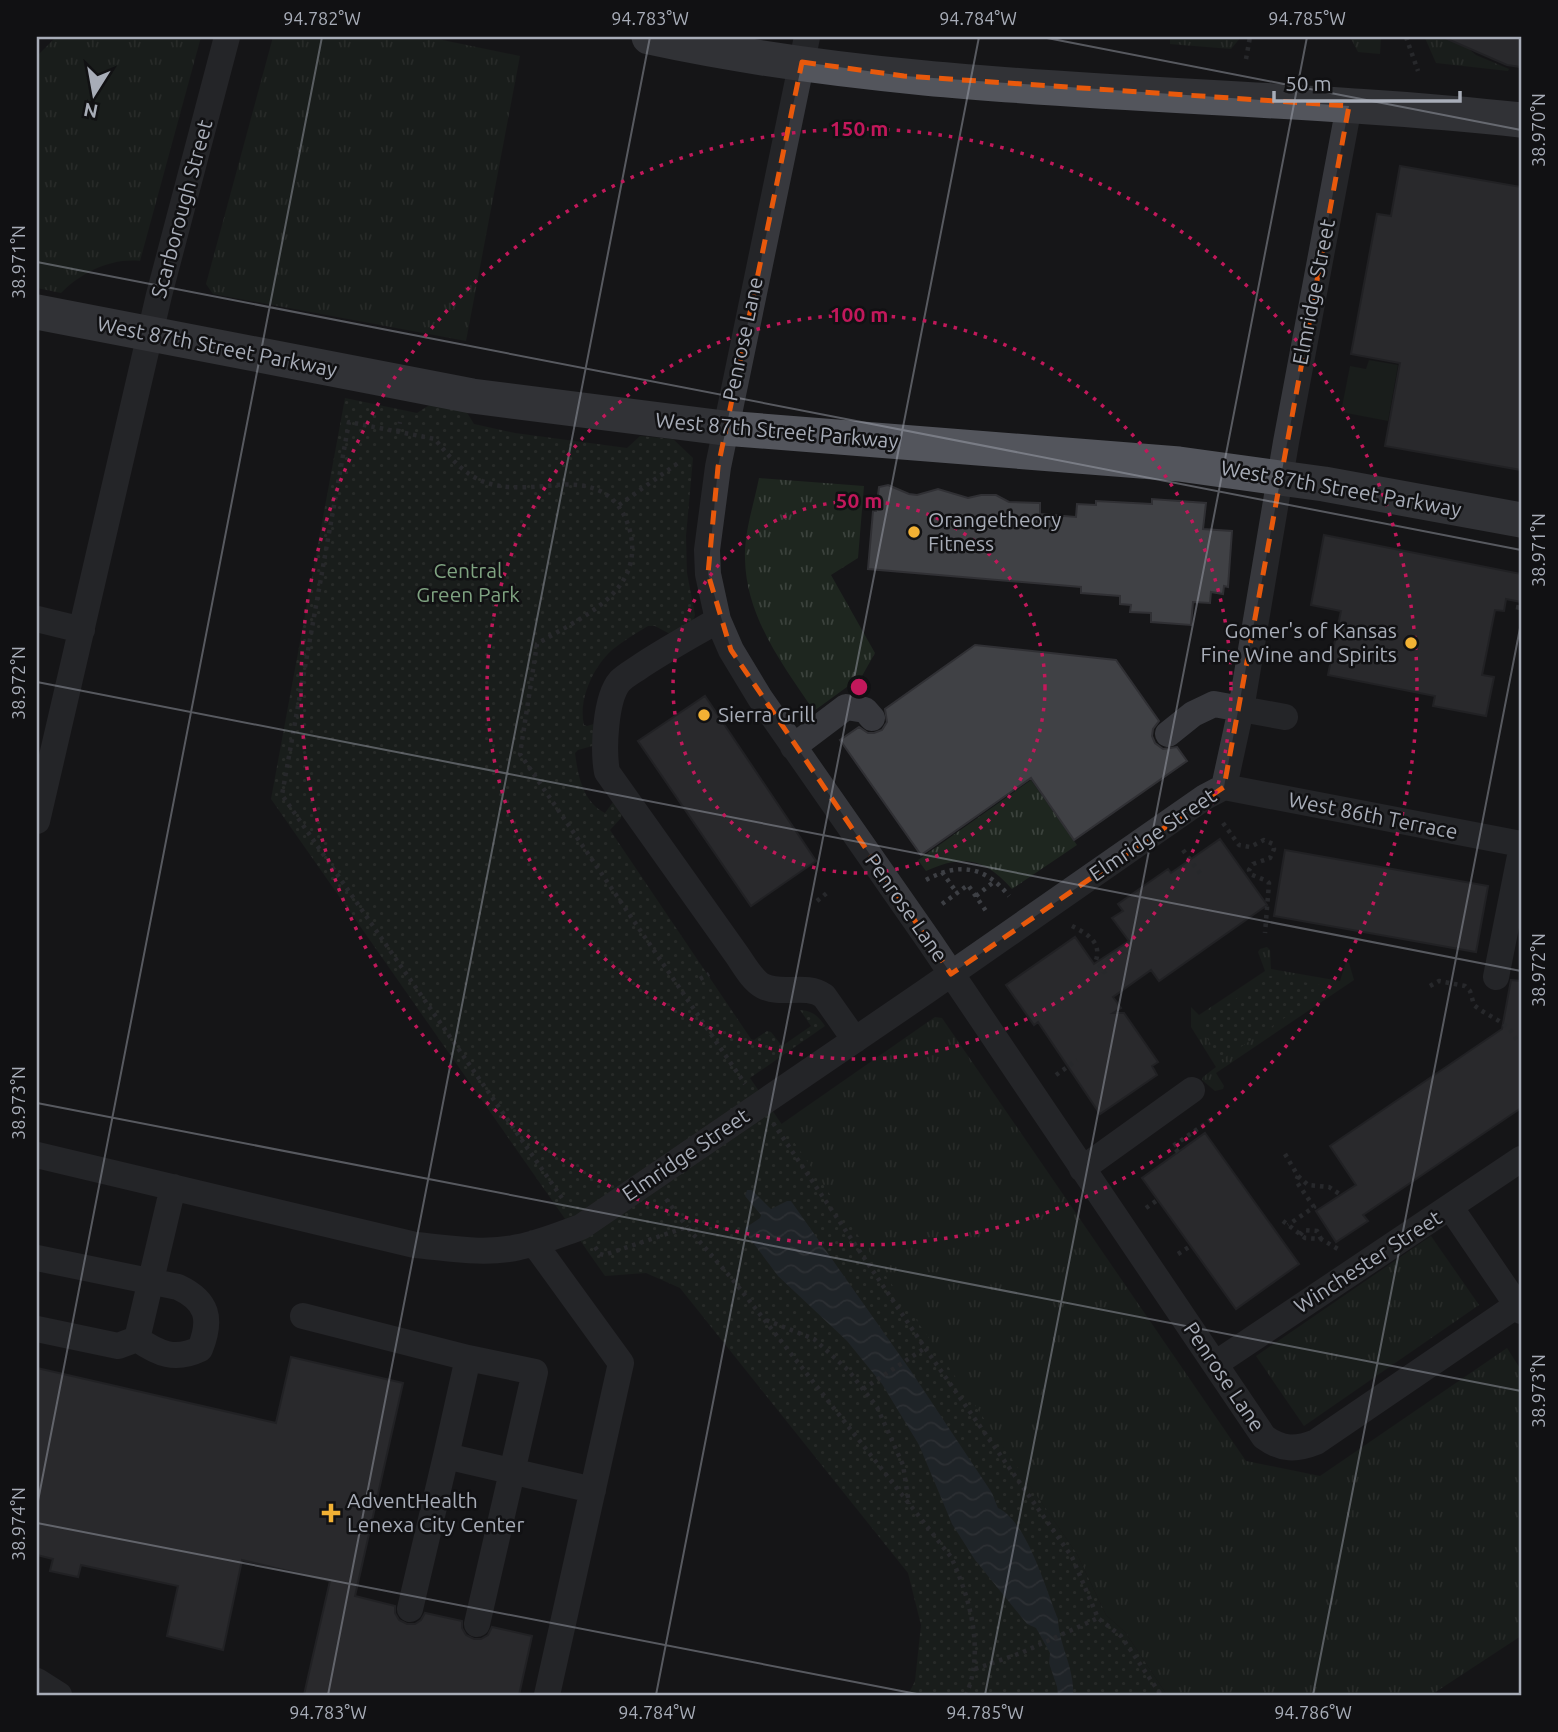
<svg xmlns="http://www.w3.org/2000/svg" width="1558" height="1732" font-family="Ubuntu,sans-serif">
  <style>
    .grass { fill: url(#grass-tufts) }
    .park { fill: url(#park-dots) }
    .garden { fill: #1e261f }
    .water { fill: url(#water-waves) }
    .building { fill: #404145; stroke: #303034; stroke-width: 2 }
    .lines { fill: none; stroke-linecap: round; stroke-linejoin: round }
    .path { stroke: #3d3f44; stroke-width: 4.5; stroke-dasharray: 3.5 5; stroke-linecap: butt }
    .minor { stroke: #37383d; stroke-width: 26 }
    .major { stroke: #53555c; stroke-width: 35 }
    .marked { fill: none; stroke: #e8590c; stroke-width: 5; stroke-dasharray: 14 9; stroke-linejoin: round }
    .ticks { fill: none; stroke: #a8adb8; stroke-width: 2; stroke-opacity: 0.45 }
    .ring { fill: none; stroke: #c2185b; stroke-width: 3.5; stroke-dasharray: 3.5 7 }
    .poi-dot { fill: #f2b134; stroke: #111113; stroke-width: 2.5 }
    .labels { text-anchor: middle; stroke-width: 5; stroke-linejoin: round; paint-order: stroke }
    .street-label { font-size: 21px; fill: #a8adb8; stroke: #111113 }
    .poi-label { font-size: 21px; fill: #a8adb8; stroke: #111113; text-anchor: start }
    .park-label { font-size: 21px; fill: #7fa381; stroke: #111113 }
    .centre { fill: #c2185b; stroke: #111113; stroke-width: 3.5 }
    .ring-label { font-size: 21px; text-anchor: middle; font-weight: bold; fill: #c2185b; stroke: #111113; stroke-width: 5; stroke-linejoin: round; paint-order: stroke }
    .neatline { fill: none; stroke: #a8adb8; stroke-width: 2.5 }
    .ticks-label { font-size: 18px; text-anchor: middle; fill: #a8adb8 }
  </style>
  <defs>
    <pattern id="grass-tufts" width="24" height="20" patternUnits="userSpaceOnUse" patternTransform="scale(1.75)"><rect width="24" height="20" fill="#1e261f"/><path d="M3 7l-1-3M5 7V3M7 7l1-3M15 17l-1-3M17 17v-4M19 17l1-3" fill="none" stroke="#3c433d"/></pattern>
    <pattern id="park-dots" width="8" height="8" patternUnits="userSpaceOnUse" patternTransform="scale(1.75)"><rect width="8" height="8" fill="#1e261f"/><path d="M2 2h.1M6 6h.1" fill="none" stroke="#3c433d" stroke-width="1.8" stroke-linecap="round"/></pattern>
    <pattern id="water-waves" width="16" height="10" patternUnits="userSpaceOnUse" patternTransform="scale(1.75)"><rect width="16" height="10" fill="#2c353c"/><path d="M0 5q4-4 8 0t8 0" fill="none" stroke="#485056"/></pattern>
  </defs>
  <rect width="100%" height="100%" fill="#161618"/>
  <path class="grass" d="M 56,37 L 201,37 L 140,261 C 111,258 82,272 61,293 L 37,288 L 37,56 Z
    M 273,37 L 428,37 L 520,56 L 466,341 L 213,294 L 206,284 Z
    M 1170,37 L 1241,37 L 1231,49 L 1170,44 Z
    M 1350,37 L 1381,37 L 1380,54 L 1358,52 Z
    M 1428,37 L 1455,37 L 1476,55 L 1509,69 L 1508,71 L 1436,63 L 1425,38 Z
    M 759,478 L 864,486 L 858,558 L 831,575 L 875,653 L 862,676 L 814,711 C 783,665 746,617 745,559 C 744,532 754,504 759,478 Z
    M 1031,780 L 1077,845 L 1012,889 C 984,858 964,854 926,871 L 918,860 Z
    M 1267,947 L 1270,950 L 1271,969 L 1340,981 L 1346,962 L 1349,963 L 1354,980 L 1216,1073 L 1224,1086 L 1223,1089 L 1215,1091 L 1202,1080 L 1203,1077 L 1216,1067 L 1191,1027 L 1191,1007 L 1199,1015 L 1265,971 L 1258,952 L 1260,949 Z
    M 935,1017 L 942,1018 L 1246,1461 L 1320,1476 L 1507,1348 L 1521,1370 L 1521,1636 L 1431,1695 L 1167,1695 L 1125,1632 L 1106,1615 L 1077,1554 L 780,1125 Z
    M 1431,1236 L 1479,1305 L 1304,1426 L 1256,1356 Z"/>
  <path class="park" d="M 345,398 L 417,413 L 431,404 L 466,411 L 474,424 L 515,433 L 627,448 L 640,436 L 673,439 L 693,458 L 686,536 L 687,573 L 695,615 L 693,621 L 670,634 L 655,626 L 648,626 C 636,633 623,641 612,650 C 593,667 578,700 584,725 L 587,726 L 597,723 L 596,745 L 578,750 L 575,753 C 578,776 583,802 605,813 L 613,802 L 622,813 L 621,818 L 610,830 L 751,1039 L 754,1040 L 767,1031 L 771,1032 L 782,1046 L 811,1026 L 800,1010 C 813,1011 818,1016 825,1026 L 750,1078 L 1077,1554 L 1106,1615 L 1125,1632 L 1167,1695 L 908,1695 L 915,1681 L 921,1625 L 908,1573 L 680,1288 L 646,1273 L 605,1276 L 271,799 Z
    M 1270,976 L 1331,987 L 1221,1060 L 1198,1024 Z"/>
  <path class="garden" d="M 1369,360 L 1398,365 L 1388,421 L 1341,412 L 1350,366 L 1366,369 Z"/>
  <path class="water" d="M 747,1190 L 752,1190 L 771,1209 L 787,1201 L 791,1201 L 911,1371 L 992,1493 L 998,1508 C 1027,1521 1046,1590 1058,1619 C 1059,1645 1075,1669 1073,1695 L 1058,1695 L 1057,1687 L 1049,1663 L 1050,1653 L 1036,1628 L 1027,1624 L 975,1560 L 952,1524 L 919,1445 L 882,1384 L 847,1341 L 778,1276 L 745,1232 L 745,1228 L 760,1218 L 761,1215 L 745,1196 Z"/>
  <path class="building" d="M 1443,37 L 1521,37 L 1521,67 L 1507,65 Z
    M 1400,166 L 1521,187 L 1521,470 L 1385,446 L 1400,363 L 1351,354 L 1377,214 L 1391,216 Z
    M 888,485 L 909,494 L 917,495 L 938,489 L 968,498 L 981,495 L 996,495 L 1009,502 L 1040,503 L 1040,514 L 1076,517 L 1077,504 L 1096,505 L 1096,501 L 1152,504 L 1152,499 L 1206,503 L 1203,529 L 1232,531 L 1228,587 L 1224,586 L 1223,594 L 1211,592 L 1210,603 L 1193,602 L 1191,625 L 1151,622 L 1151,613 L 1130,612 L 1131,605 L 1120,604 L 1120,596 L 1081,593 L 1081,587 L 868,569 L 873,511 L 876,511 L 879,487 Z
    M 1324,535 L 1521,574 L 1521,602 L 1506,599 L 1504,611 L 1495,610 L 1482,675 L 1494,677 L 1486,716 L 1433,706 L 1435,696 L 1328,675 L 1341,611 L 1311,605 Z
    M 975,645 L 1116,660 L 1159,721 L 1153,729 L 1152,736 L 1155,743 L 1163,749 L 1177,747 L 1187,761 L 1074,840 L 1031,778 L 921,855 L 840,740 L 859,727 L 868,733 L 874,733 L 882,730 L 887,722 L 885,709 Z
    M 705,696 L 816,861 L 751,906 L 638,741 Z
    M 1220,839 L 1267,905 L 1159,981 L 1151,970 L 1113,997 L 1121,1008 L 1113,1013 L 1124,1013 L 1158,1062 L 1152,1066 L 1157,1075 L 1100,1114 L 1038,1022 L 1034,1025 L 1006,985 L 1075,937 L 1094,964 L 1129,941 L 1112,918 L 1123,911 L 1118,904 L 1168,869 L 1171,873 Z
    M 1285,850 L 1488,886 L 1476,952 L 1274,916 Z
    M 1511,980 L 1521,981 L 1521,1108 L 1363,1215 L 1368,1221 L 1336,1242 L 1316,1211 L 1356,1185 L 1330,1146 L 1502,1029 Z
    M 1205,1133 L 1299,1264 L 1236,1309 L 1142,1178 Z
    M 291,1357 L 403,1383 L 355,1596 L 395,1606 L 395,1613 L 399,1620 L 407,1624 L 415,1624 L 421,1620 L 425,1613 L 462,1621 L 462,1628 L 466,1635 L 474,1639 L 481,1639 L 488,1635 L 492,1627 L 532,1636 L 519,1695 L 304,1695 L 330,1581 L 242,1560 L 223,1650 L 167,1636 L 178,1586 L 81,1565 L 78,1577 L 50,1571 L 53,1559 L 37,1555 L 37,1368 L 276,1423 Z"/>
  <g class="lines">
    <path class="path" d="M 1406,37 L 1418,71
      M 1246,59 L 1250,37
      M 398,432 L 400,422
      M 619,505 L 678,463
      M 1516,607 L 1521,608
      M 1223,823 L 1239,845 L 1250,847 L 1264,840 L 1273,844 L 1274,849 L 1270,858 L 1253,864 L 1249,870 L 1250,874 L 1267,881 L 1269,883 L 1265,933
      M 1183,850 L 1202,876
      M 942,872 L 957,893
      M 926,880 C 959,862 985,866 1009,896
      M 976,896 L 996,880
      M 817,901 L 828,892
      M 942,904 L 968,885 L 986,911
      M 1072,926 C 1086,933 1102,942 1096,960 L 1104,972 L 1110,968
      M 1100,965 L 1121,951 L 1125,956 L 1128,954
      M 700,979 L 709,974
      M 1430,986 L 1439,981 L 1465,986 L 1470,991 L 1474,1005 C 1489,1018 1509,1021 1517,1041 L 1521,1043
      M 1056,1075 L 1077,1060
      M 773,1123 L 925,1348 L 1072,1557 L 1098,1618 L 1121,1636 L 1161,1695
      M 1178,1152 L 1173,1146 L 1212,1119
      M 1285,1154 L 1298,1176 L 1296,1181 L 1314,1207 L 1288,1225
      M 1298,1176 L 1308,1185 L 1329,1187 L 1341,1195
      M 562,1198 L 282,795 L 349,422 L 435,439 C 470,484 490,491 546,486 C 563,484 582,483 598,490 C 616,498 625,513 630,531 C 645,593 581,617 537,644 L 520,754 L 745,1084
      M 666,1199 L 687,1227
      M 1146,1208 L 1156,1201
      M 1283,1221 L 1305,1238 L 1321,1239 L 1338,1249
      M 1300,1235 L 1304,1230 L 1317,1231 L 1321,1239
      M 595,1247 L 600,1254 L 604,1255 L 687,1227 L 733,1280 L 951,1557 C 970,1598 985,1651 966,1695
      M 1178,1254 L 1189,1247
      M 766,1320 L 814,1339 L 848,1370 L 877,1407 L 903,1465 L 909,1504
      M 863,1389 L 925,1348
      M 975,1669 L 1021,1653 L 1098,1618"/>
    <path class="minor" d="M 807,37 L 718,467 L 707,550 L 708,574 L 718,620 L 731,650 L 760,698 L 930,942 L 1264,1437 C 1282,1450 1296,1450 1316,1442 L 1517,1305
      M 37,619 L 82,630
      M 718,620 C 691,636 663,651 638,668 C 632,672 625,676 620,681 C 605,698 603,750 607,772 L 737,955 C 744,965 752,980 763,986 C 782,996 805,983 824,996 L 855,1040
      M 1168,734 L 1193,714 L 1214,704 L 1285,717
      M 793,747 L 846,707 L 865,710 L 872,718
      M 1224,787 L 1521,844
      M 37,821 L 159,295 L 227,37
      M 1496,977 L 1521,851
      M 37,1155 L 415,1245 C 449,1248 485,1255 519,1247 C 540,1243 561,1234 581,1227 L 925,992 L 1205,797 L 1224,787 L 1241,709 L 1286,442 L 1349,106
      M 1082,1169 L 1192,1090
      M 1451,1208 L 1521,1311
      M 534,1243 L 621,1363 L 547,1695
      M 37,1258 L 178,1287 C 208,1301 212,1319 200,1349 C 175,1361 159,1354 137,1339
      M 303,1316 L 468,1358 L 446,1456 L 593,1490
      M 37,1329 L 118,1346 L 137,1339 L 173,1187
      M 468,1358 L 535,1372 L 477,1624
      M 1215,1364 L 1521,1159
      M 410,1609 L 446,1456
      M 37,1681 L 59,1695"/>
    <path class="major" d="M 649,37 C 935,99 1231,89 1521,120
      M 37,312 L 472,396 L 724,428 L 1179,464 L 1324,484 L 1521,520"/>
  </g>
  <path d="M0 0H1558V1732H0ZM 802,62 L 904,76 L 1349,106 L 1224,787 L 951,974 L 731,650 L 708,574 L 718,467 Z" fill="#161618" fill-opacity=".55" fill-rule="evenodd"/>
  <path class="marked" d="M 802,62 L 904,76 L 1349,106 L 1224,787 L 951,974 L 731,650 L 708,574 L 718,467 Z"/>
  <path class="ticks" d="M 1042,37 L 1521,130M 37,262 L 1521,550M 37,682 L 1521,971M 37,1103 L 1521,1391M 37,1506 L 322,37M 37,1523 L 922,1695M 328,1695 L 650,37M 656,1695 L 979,37M 985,1695 L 1307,37M 1313,1695 L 1521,623"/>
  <g class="ring">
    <circle cx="859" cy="687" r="186"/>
    <circle cx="859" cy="687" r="372"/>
    <circle cx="859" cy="687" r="558"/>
  </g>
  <g class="poi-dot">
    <circle cx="914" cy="532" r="7"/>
    <circle cx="1411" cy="643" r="7"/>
    <circle cx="704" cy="715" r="7"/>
    <path d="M327.5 1502.5h7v7h7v7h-7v7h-7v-7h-7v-7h7z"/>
  </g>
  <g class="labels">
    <g class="street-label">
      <text transform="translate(182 209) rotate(-75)" y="7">Scarborough Street</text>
      <text transform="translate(1314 292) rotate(-79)" y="7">Elmridge Street</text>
      <text transform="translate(743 339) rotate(-78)" y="7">Penrose Lane</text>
      <text transform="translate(217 347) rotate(11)" y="7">West 87th Street Parkway</text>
      <text transform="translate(777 431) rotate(5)" y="7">West 87th Street Parkway</text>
      <text transform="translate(1341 489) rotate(10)" y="7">West 87th Street Parkway</text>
      <text transform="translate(1373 816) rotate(11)" y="7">West 86th Terrace</text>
      <text transform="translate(1153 835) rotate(-34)" y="7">Elmridge Street</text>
      <text transform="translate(906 908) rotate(55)" y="7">Penrose Lane</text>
      <text transform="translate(686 1155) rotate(-34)" y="7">Elmridge Street</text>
      <text transform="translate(1368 1262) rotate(-33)" y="7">Winchester Street</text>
      <text transform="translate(1224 1377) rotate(56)" y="7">Penrose Lane</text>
    </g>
    <g class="poi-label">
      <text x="928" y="527">Orangetheory<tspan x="928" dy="24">Fitness</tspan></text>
      <text x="1397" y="638" text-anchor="end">Gomer's of Kansas<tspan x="1397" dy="24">Fine Wine and Spirits</tspan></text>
      <text x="718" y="722">Sierra Grill</text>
      <text x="347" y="1508">AdventHealth<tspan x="347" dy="24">Lenexa City Center</tspan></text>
    </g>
    <g class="park-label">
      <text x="468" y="578">Central<tspan x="468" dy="24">Green Park</tspan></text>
    </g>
  </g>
  <circle cx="859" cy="687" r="10" class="centre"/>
  <g class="ring-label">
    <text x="859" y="136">150 m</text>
    <text x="859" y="322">100 m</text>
    <text x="859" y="508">50 m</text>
  </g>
  <rect width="1558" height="1732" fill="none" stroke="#111113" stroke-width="77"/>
  <g transform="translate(94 94) rotate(191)" stroke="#111113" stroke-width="5" paint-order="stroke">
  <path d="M0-5L12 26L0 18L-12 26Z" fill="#a8adb8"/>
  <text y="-10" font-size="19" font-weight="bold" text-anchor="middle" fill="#a8adb8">N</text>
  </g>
  <path d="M1274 91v10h186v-10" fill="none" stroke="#a8adb8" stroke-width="3.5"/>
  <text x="1285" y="91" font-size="21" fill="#a8adb8" stroke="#111113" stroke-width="5" paint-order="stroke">50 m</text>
  <rect x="38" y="38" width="1482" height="1656" class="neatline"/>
  <g class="ticks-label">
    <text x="322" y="25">94.782°W</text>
    <text x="650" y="25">94.783°W</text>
    <text x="978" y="25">94.784°W</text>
    <text x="1307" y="25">94.785°W</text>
    <text transform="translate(1539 130) rotate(-90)" y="6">38.970°N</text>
    <text transform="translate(19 262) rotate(-90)" y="6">38.971°N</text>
    <text transform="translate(1539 550) rotate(-90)" y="6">38.971°N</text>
    <text transform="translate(19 683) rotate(-90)" y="6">38.972°N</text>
    <text transform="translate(1539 970) rotate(-90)" y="6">38.972°N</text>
    <text transform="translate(19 1103) rotate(-90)" y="6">38.973°N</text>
    <text transform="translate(1539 1391) rotate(-90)" y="6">38.973°N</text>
    <text transform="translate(19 1524) rotate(-90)" y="6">38.974°N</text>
    <text x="328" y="1719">94.783°W</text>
    <text x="657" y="1719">94.784°W</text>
    <text x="985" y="1719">94.785°W</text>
    <text x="1313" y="1719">94.786°W</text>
  </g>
</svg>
